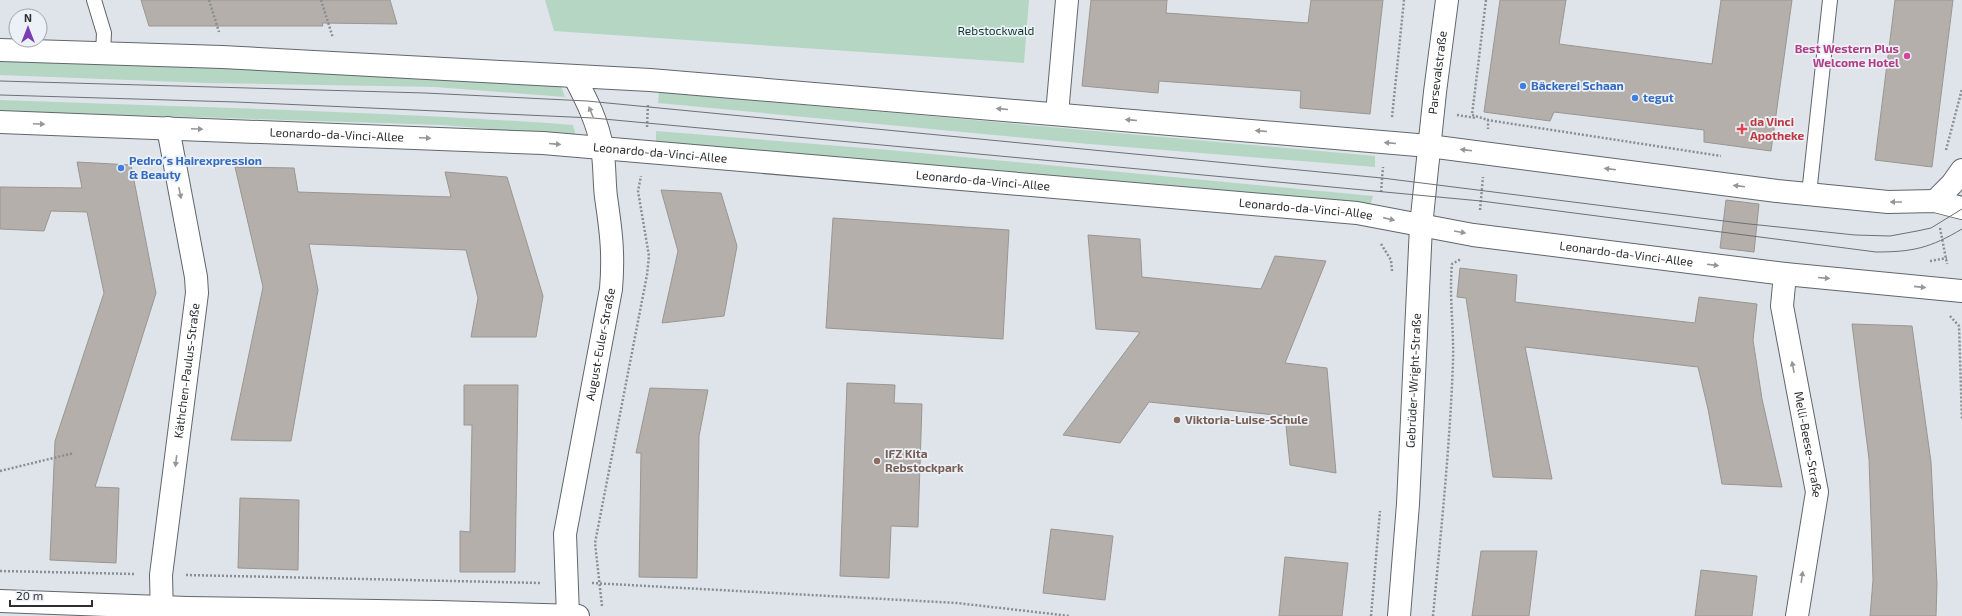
<svg xmlns="http://www.w3.org/2000/svg" width="1962" height="616" font-family="'Exo 2',sans-serif">
  <style>
    .green { fill: #b5d6c3 }
    .building { fill: #b4afaa; stroke: #9a9690 }
    .lines { fill: none; stroke-linecap: round; stroke-linejoin: round }
    .service-casing { stroke: #61666b; stroke-width: 16 }
    .minor-casing { stroke: #61666b; stroke-width: 24 }
    .path { stroke: #8a8e92; stroke-width: 2.5; stroke-dasharray: 2 2; stroke-linecap: butt }
    .service { stroke: #fff; stroke-width: 14 }
    .minor { stroke: #fff; stroke-width: 22 }
    .tram { stroke: #6d7073; stroke-width: 1 }
    .oneway { fill: #969698 }
    .hotel-dot { fill: #d1479c; stroke: #ecf1f7; stroke-width: 1.5 }
    .shop-dot { fill: #3f7fe0; stroke: #ecf1f7; stroke-width: 1.5 }
    .health-dot { fill: #e0444e; stroke: #ecf1f7; stroke-width: 1.5 }
    .education-dot { fill: #8d6e63; stroke: #ecf1f7; stroke-width: 1.5 }
    .labels { text-anchor: middle; stroke-width: 3.5; stroke-linejoin: round; paint-order: stroke }
    .park-label { font-size: 12px; fill: #0e3b27; stroke: #ecf1f7 }
    .hotel-label { font-size: 12px; font-weight: bold; fill: #b23c85; stroke: #ecf1f7; text-anchor: end }
    .street-label { font-size: 12px; fill: #2c2e30; stroke: #ecf1f7 }
    .shop-label { font-size: 12px; font-weight: bold; fill: #366cbe; stroke: #ecf1f7; text-anchor: start }
    .health-label { font-size: 12px; font-weight: bold; fill: #be3a42; stroke: #ecf1f7; text-anchor: start }
    .education-label { font-size: 12px; font-weight: bold; fill: #785e54; stroke: #ecf1f7; text-anchor: start }
  </style>
  <rect width="100%" height="100%" fill="#dfe4ea"/>
  <path class="green" d="M 545,0 L 1029,0 L 1024,63 L 554,31 Z
    M 0,61 L 361,73 L 551,84 L 561,86 L 565,97 L 435,87 L 206,83 L 0,75 Z
    M 659,92 L 1375,156 L 1375,167 L 1089,144 L 658,103 Z
    M 0,100 C 191,107 382,111 573,125 L 576,136 L 442,125 L 0,111 Z
    M 656,131 L 889,150 L 1373,196 L 1370,206 L 656,144 Z"/>
  <path class="building" d="M 141,0 L 390,0 L 397,24 L 322,23 L 323,26 L 149,26 Z
    M 1091,0 L 1167,0 L 1166,13 L 1308,23 L 1311,0 L 1383,0 L 1370,114 L 1300,108 L 1301,91 L 1159,81 L 1158,93 L 1082,86 Z
    M 1500,0 L 1566,0 L 1559,44 L 1712,64 L 1721,0 L 1792,0 L 1771,151 L 1704,142 L 1704,130 L 1554,112 L 1550,121 L 1484,112 Z
    M 1895,0 L 1953,0 L 1932,167 L 1875,160 Z
    M 77,162 L 131,165 L 156,293 L 95,487 L 119,488 L 116,563 L 50,560 L 55,441 L 104,293 L 87,212 L 51,211 L 44,231 L 0,229 L 0,187 L 82,188 Z
    M 235,167 L 294,168 L 298,192 L 451,197 L 445,172 L 507,177 L 543,296 L 536,337 L 471,337 L 478,298 L 466,250 L 309,244 L 318,290 L 291,441 L 231,440 L 263,287 Z
    M 661,190 L 721,193 L 737,246 L 724,316 L 662,323 L 678,251 Z
    M 1726,200 L 1759,204 L 1754,252 L 1720,248 Z
    M 833,218 L 1009,230 L 1003,339 L 826,328 Z
    M 1088,235 L 1140,239 L 1142,277 L 1261,289 L 1275,256 L 1326,261 L 1285,363 L 1327,368 L 1336,473 L 1290,465 L 1285,416 L 1149,402 L 1120,443 L 1063,435 L 1140,332 L 1096,329 Z
    M 1460,268 L 1517,275 L 1515,302 L 1591,311 L 1695,323 L 1699,297 L 1757,304 L 1753,340 L 1762,399 L 1782,487 L 1722,484 L 1708,409 L 1698,367 L 1525,347 L 1552,479 L 1493,477 L 1466,298 L 1457,297 Z
    M 1852,324 L 1912,326 L 1931,462 L 1937,584 L 1936,616 L 1870,616 L 1873,580 L 1869,459 Z
    M 847,383 L 895,385 L 894,403 L 922,404 L 918,527 L 891,526 L 889,578 L 840,576 Z
    M 464,385 L 518,385 L 515,572 L 460,572 L 460,531 L 470,532 L 472,425 L 464,425 Z
    M 650,388 L 708,390 L 699,436 L 697,578 L 639,577 L 641,453 L 636,453 Z
    M 240,498 L 299,500 L 298,570 L 238,568 Z
    M 1051,529 L 1113,536 L 1105,600 L 1043,593 Z
    M 1481,551 L 1537,551 L 1529,616 L 1472,616 Z
    M 1285,557 L 1348,563 L 1342,616 L 1279,616 Z
    M 1701,570 L 1757,576 L 1752,616 L 1695,616 Z"/>
  <g class="lines">
    <g class="service-casing">
      <path id="service" d="M 94,0 L 104,33 L 103,53
        M 1809,194 L 1830,0"/>
    </g>
    <g class="minor-casing">
      <g id="minor">
        <path d="M 0,50 L 222,57 L 650,80 L 1429,146 L 1777,191 L 1888,202 L 1935,201 L 1962,208"/>
        <path d="M 1057,114 L 1067,0"/>
        <path id="s1" d="M 0,122 L 543,143 L 1357,213 L 1473,235 L 1785,274 L 1962,291"/>
        <path d="M 1935,201 L 1952,184 L 1962,170"/>
        <path id="s2" d="M 1785,274 L 1782,306 L 1817,492 L 1797,616"/>
        <path d="M 0,601 L 187,608 L 438,612 L 578,616"/>
        <path id="s3" d="M 162,616 L 161,575 L 197,293 L 196,277 L 168,128"/>
        <path id="s4" d="M 568,616 L 565,534 L 611,289 C 614,254 611,231 606,197 C 604,181 605,163 602,148 C 598,122 586,99 574,76"/>
        <path id="s5" d="M 1399,616 L 1408,504 L 1421,226 L 1435,92 L 1447,0"/>
      </g>
    </g>
    <path class="path" d="M 209,0 L 219,32
      M 321,0 L 333,38
      M 1486,0 L 1472,115 L 1488,120 L 1488,129
      M 1457,115 L 1476,118
      M 1392,117 L 1404,0
      M 1487,120 L 1721,156
      M 647,127 L 648,104
      M 1946,150 L 1962,89
      M 1381,192 L 1383,167
      M 1480,210 L 1483,177
      M 1940,228 L 1947,264
      M 1381,244 L 1391,260 L 1392,271
      M 1930,261 L 1947,258
      M 1950,316 L 1959,326 L 1962,420
      M 0,471 L 74,453
      M 0,571 L 135,574
      M 186,575 L 541,583
      M 592,583 L 957,603 L 1070,616
      M 602,606 L 595,543 L 647,275 L 649,256 L 638,191 L 641,176
      M 1371,616 L 1380,511
      M 1433,616 C 1441,531 1450,446 1453,361 C 1454,329 1449,296 1452,264 L 1461,259"/>
    <use href="#service" class="service"/>
    <use href="#minor" class="minor"/>
    <path class="tram" d="M 0,81 L 425,93 L 587,101 L 1382,178 L 1740,223 L 1855,235 L 1890,236 L 1917,231 L 1931,228 L 1962,209
      M 0,95 L 236,102 L 593,118 L 1481,201 L 1876,252 C 1913,252 1930,248 1962,229"/>
  </g>
  <defs><path id="oneway-solid" d="M-6-.8H1V-3.2L6.5 0L1 3.2V.8H-6Z"/></defs>
  <g class="oneway">
    <use href="#oneway-solid" transform="translate(1002 109) rotate(-175)"/>
    <use href="#oneway-solid" transform="translate(591 112) rotate(-112)"/>
    <use href="#oneway-solid" transform="translate(1131 120) rotate(-175)"/>
    <use href="#oneway-solid" transform="translate(39 124) rotate(2)"/>
    <use href="#oneway-solid" transform="translate(197 129) rotate(2)"/>
    <use href="#oneway-solid" transform="translate(1261 131) rotate(-175)"/>
    <use href="#oneway-solid" transform="translate(425 138) rotate(2)"/>
    <use href="#oneway-solid" transform="translate(1390 143) rotate(-175)"/>
    <use href="#oneway-solid" transform="translate(555 144) rotate(5)"/>
    <use href="#oneway-solid" transform="translate(1466 150) rotate(-173)"/>
    <use href="#oneway-solid" transform="translate(1610 169) rotate(-173)"/>
    <use href="#oneway-solid" transform="translate(1739 186) rotate(-173)"/>
    <use href="#oneway-solid" transform="translate(180 193) rotate(79)"/>
    <use href="#oneway-solid" transform="translate(1896 202) rotate(180)"/>
    <use href="#oneway-solid" transform="translate(1389 219) rotate(13)"/>
    <use href="#oneway-solid" transform="translate(1460 232) rotate(10)"/>
    <use href="#oneway-solid" transform="translate(1713 265) rotate(7)"/>
    <use href="#oneway-solid" transform="translate(1824 278) rotate(5)"/>
    <use href="#oneway-solid" transform="translate(1920 287) rotate(6)"/>
    <use href="#oneway-solid" transform="translate(1793 367) rotate(-101)"/>
    <use href="#oneway-solid" transform="translate(176 461) rotate(97)"/>
    <use href="#oneway-solid" transform="translate(1802 577) rotate(-82)"/>
  </g>
  <circle class="hotel-dot" cx="1907" cy="56" r="4"/>
  <g class="shop-dot">
    <circle cx="1523" cy="86" r="4"/>
    <circle cx="1635" cy="98" r="4"/>
    <circle cx="121" cy="168" r="4"/>
  </g>
  <path class="health-dot" d="M1740 123h4v4h4v4h-4v4h-4v-4h-4v-4h4z"/>
  <g class="education-dot">
    <circle cx="1177" cy="420" r="4"/>
    <circle cx="877" cy="461" r="4"/>
  </g>
  <g class="labels">
    <g class="park-label">
      <text x="996" y="35">Rebstockwald</text>
    </g>
    <g class="hotel-label">
      <text x="1899" y="53">Best Western Plus<tspan x="1899" dy="14">Welcome Hotel</tspan></text>
    </g>
    <g class="street-label">
      <text dy="4" stroke="none"><textPath href="#s5" startOffset="545">Parsevalstraße</textPath></text>
      <text dy="4" stroke="none"><textPath href="#s1" startOffset="337">Leonardo-da-Vinci-Allee</textPath></text>
      <text dy="4" stroke="none"><textPath href="#s1" startOffset="661">Leonardo-da-Vinci-Allee</textPath></text>
      <text dy="4" stroke="none"><textPath href="#s1" startOffset="985">Leonardo-da-Vinci-Allee</textPath></text>
      <text dy="4" stroke="none"><textPath href="#s1" startOffset="1309">Leonardo-da-Vinci-Allee</textPath></text>
      <text dy="4" stroke="none"><textPath href="#s1" startOffset="1633">Leonardo-da-Vinci-Allee</textPath></text>
      <text dy="4" stroke="none"><textPath href="#s4" startOffset="275">August-Euler-Straße</textPath></text>
      <text dy="4" stroke="none"><textPath href="#s3" startOffset="247">Käthchen-Paulus-Straße</textPath></text>
      <text dy="4" stroke="none"><textPath href="#s5" startOffset="236">Gebrüder-Wright-Straße</textPath></text>
      <text dy="4" stroke="none"><textPath href="#s2" startOffset="173">Melli-Beese-Straße</textPath></text>
    </g>
    <g class="shop-label">
      <text x="1531" y="90">Bäckerei Schaan</text>
      <text x="1643" y="102">tegut</text>
      <text x="129" y="165">Pedro´s Hairexpression<tspan x="129" dy="14">&amp; Beauty</tspan></text>
    </g>
    <g class="health-label">
      <text x="1750" y="126">da Vinci<tspan x="1750" dy="14">Apotheke</tspan></text>
    </g>
    <g class="education-label">
      <text x="1185" y="424">Viktoria-Luise-Schule</text>
      <text x="885" y="458">IFZ Kita<tspan x="885" dy="14">Rebstockpark</tspan></text>
    </g>
  </g>
  <g transform="translate(28 28)"><circle r="19" fill="#ecf1f7" stroke="#9fa3a7"/>
  <path d="M0-3L7 15L0 10L-7 15Z" fill="#7a3db2"/>
  <text y="-6" font-size="11" font-weight="bold" text-anchor="middle" fill="#2c2e30">N</text>
  </g>
  <path d="M10 600v6h82v-6" fill="none" stroke="#2c2e30" stroke-width="2"/>
  <text x="16" y="600" font-size="12" fill="#2c2e30" stroke="#ecf1f7" stroke-width="3" paint-order="stroke">20 m</text>
</svg>
